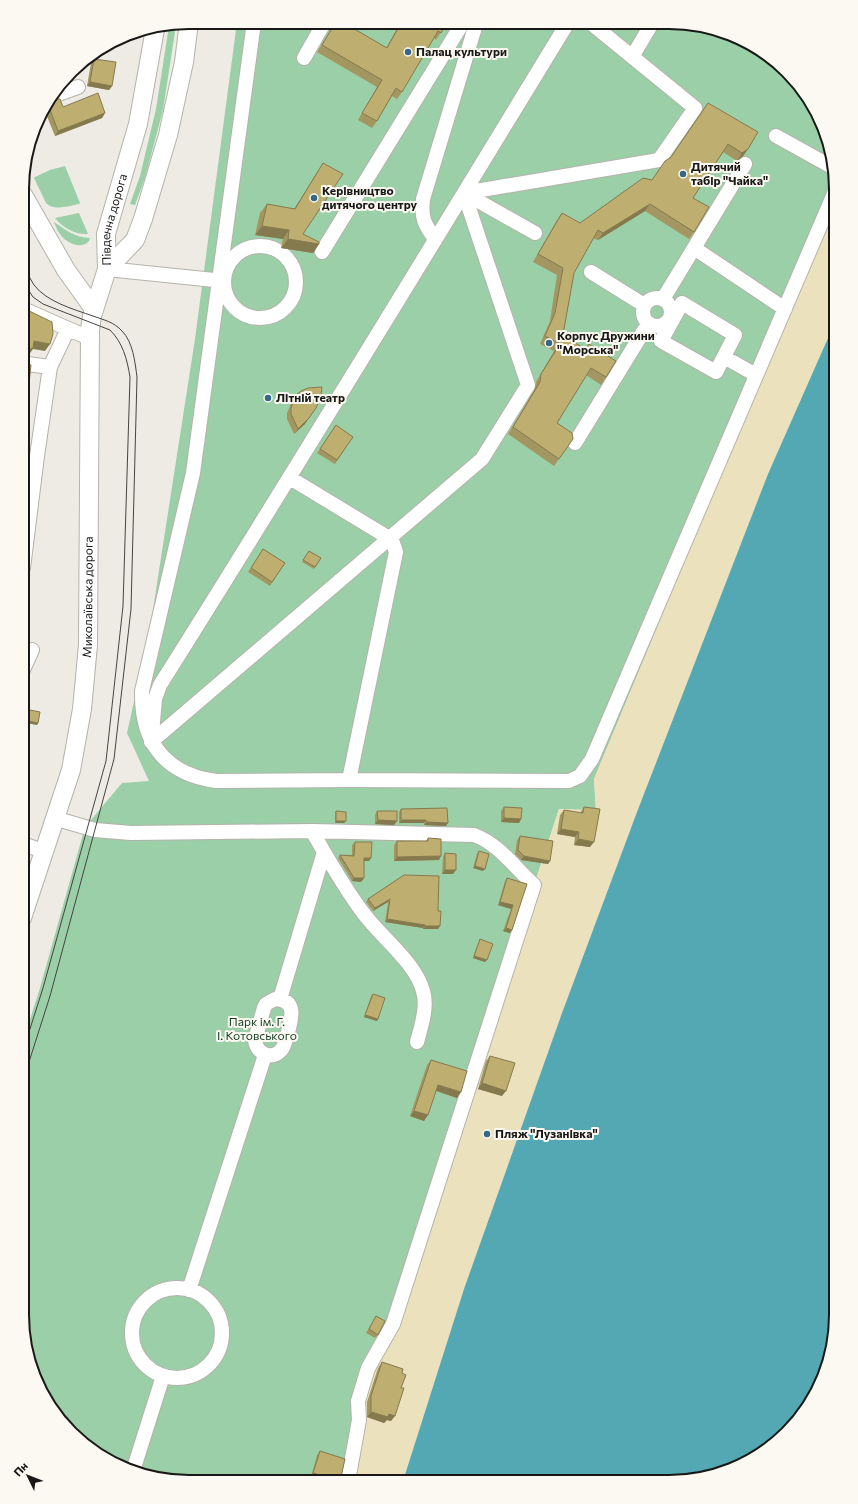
<svg xmlns="http://www.w3.org/2000/svg" width="858" height="1504" font-family="Commissioner,sans-serif">
  <style>
    .green { fill: #9acfa7 }
    .sand { fill: #ebe2bd }
    .water { fill: #54a8b4 }
    .lines { fill: none; stroke-linecap: round; stroke-linejoin: round }
    .minor-casing { stroke: #b5b3ab; stroke-width: 16 }
    .major-casing { stroke: #b5b3ab; stroke-width: 20 }
    .minor { stroke: #fff; stroke-width: 14 }
    .major { stroke: #fff; stroke-width: 18 }
    .tram { stroke: #454441; stroke-width: 1 }
    .wall { fill: #a39660 }
    .shaded-wall { fill: #857a4e }
    .building { fill: #beae70; stroke: #857a4e }
    .poi-dot { fill: #346885; stroke: #fbf9f1; stroke-width: 1.5 }
    .labels { text-anchor: middle; stroke-width: 4; stroke-linejoin: round; paint-order: stroke }
    .poi-label { font-size: 12px; font-weight: bold; fill: #191816; stroke: #fbf9f1; text-anchor: start }
    .street-label { font-size: 12px; fill: #191816; stroke: #fbf9f1 }
    .park-label { font-size: 12px; fill: #133d21; stroke: #fbf9f1 }
    .rim { fill: none; stroke: #191816; stroke-width: 2 }
  </style>
  <rect width="100%" height="100%" fill="#edebe3"/>
  <path class="green" d="M 237,22 L 701,25 L 743,39 L 779,63 L 808,96 L 827,135 L 836,189 L 836,199 L 594,779 L 596,811 L 559,809 L 534,885 L 348,1481 L 167,1481 L 125,1469 L 79,1441 L 50,1408 L 31,1369 L 22,1315 L 22,1045 L 40,988 L 85,827 L 122,783 L 149,781 L 127,733 L 149,635 L 195,339 Z
    M 176,25 L 163,110 L 145,178 L 135,205 L 130,204 L 140,176 L 156,109 L 169,26 Z
    M 65,166 L 80,203 L 79,204 C 69,206 53,211 46,203 L 34,178 L 35,177 L 50,170 Z
    M 79,213 L 88,234 C 76,235 63,228 55,218 Z
    M 54,222 C 65,229 75,238 90,238 L 89,241 C 81,250 66,243 60,234 C 57,231 56,226 54,222 Z"/>
  <path class="sand" d="M 836,199 L 836,325 L 637,812 L 562,1013 L 464,1289 L 403,1481 L 348,1481 L 358,1401 L 393,1324 L 559,809 L 596,810 L 594,779 Z"/>
  <path class="water" d="M 836,320 L 836,1326 L 827,1369 L 802,1416 L 770,1448 L 723,1473 L 669,1482 L 403,1481 L 464,1289 L 562,1013 L 637,812 L 768,474 Z"/>
  <g class="lines">
    <g class="minor-casing">
      <path id="minor" d="M 254,22 L 193,473 L 142,691 C 141,742 164,774 216,781 L 349,780 L 569,781 L 580,776 L 592,759 L 836,189
        M 632,57 L 651,25
        M 304,58 L 324,23
        M 53,96 L 78,87
        M 776,136 L 832,167
        M 464,193 L 659,160 L 695,108 L 592,24
        M 464,193 L 535,233
        M 435,239 C 424,224 421,218 423,199 L 476,24
        M224 282a36 36 0 1 1 72 0a36 36 0 1 1-72 0Z
        M 694,248 L 785,309
        M 322,252 L 462,24
        M 107,269 L 224,281
        M 591,272 L 644,305
        M643 312a14 14 0 1 1 28 0a14 14 0 1 1-28 0Z
        M 663,299 L 745,164
        M 682,303 L 735,335 L 716,372 L 661,341 Z
        M 23,309 L 89,338
        M 724,357 L 756,375
        M 27,364 L 50,367
        M 575,443 L 648,324
        M 290,478 L 389,538 L 393,543 L 396,552 L 349,780
        M 23,568 L 37,456 L 50,367 L 68,329
        M 23,670 L 32,650
        M 152,733 L 155,699 L 160,685 C 298,466 432,245 567,24
        M 151,742 L 482,459 L 528,385 L 464,193
        M 54,818 L 95,830 L 131,833 L 312,831 L 474,835 C 499,844 515,868 534,885 L 393,1324 L 368,1368 L 358,1401 L 359,1420 L 348,1481
        M 312,831 C 328,859 344,888 364,914 C 382,938 415,962 423,991 C 428,1006 421,1027 417,1042
        M 23,844 L 43,851
        M 275,999 C 297,1000 292,1017 288,1032 C 286,1037 285,1045 282,1049 C 272,1062 256,1053 255,1040 L 264,1008 L 266,1004 Z
        M 280,999 L 324,852
        M132 1333a45 45 0 1 1 90 0a45 45 0 1 1-90 0Z
        M 189,1290 L 265,1055
        M 133,1471 L 163,1376"/>
    </g>
    <g class="major-casing">
      <g id="major">
        <path d="M 23,195 L 66,270 L 94,309"/>
        <path d="M 107,269 L 135,240 L 143,219 L 168,135 L 184,62 L 189,22"/>
        <path id="s1" d="M 22,918 L 71,770 L 82,709 L 88,645 L 90,330 L 92,316 L 107,269 L 106,234 L 138,124 L 155,29"/>
      </g>
    </g>
    <use href="#minor" class="minor"/>
    <use href="#major" class="major"/>
    <path class="tram" d="M 22,1054 L 43,988 L 106,761 L 123,606 L 130,377 C 127,359 123,343 110,330 L 43,304 L 33,297 L 23,282
      M 22,1084 L 50,996 L 114,759 L 131,609 L 137,377 C 135,362 133,342 122,331 C 114,322 104,320 93,316 C 73,309 47,302 34,285 C 30,279 27,272 23,266"/>
  </g>
  <path class="wall" d="M 335,23 L 344,23 L 386,48 L 400,23 L 446,24 L 436,40 L 434,38 L 402,92 L 397,99 L 392,96 L 377,121 L 372,128 L 358,120 L 377,87 L 317,52 Z
    M 94,59 L 112,86 L 109,90 L 87,86 L 91,63 Z
    M 53,97 L 63,107 L 105,113 L 102,118 L 55,136 L 44,109 Z
    M 708,103 L 748,149 L 743,156 L 737,161 L 723,152 L 693,198 L 694,232 L 689,239 L 645,211 L 598,240 L 593,238 L 574,273 L 562,339 L 606,377 L 601,385 L 586,375 L 557,423 L 573,439 L 554,466 L 508,434 L 535,389 L 536,382 L 554,351 L 540,344 L 550,321 L 557,275 L 533,262 L 557,220 L 562,213 L 580,223 L 652,180 L 671,158 Z
    M 323,163 L 303,234 L 319,244 L 313,253 L 281,248 L 283,239 L 255,235 L 260,213 L 267,204 L 294,209 Z
    M 296,395 L 305,424 L 294,434 L 287,419 L 287,413 L 292,401 Z
    M 336,425 L 353,437 L 335,464 L 317,453 Z
    M 263,549 L 285,563 L 270,586 L 248,572 Z
    M 309,551 L 321,558 L 314,569 L 302,562 Z
    M 30,710 L 38,723 L 37,725 L 27,723 L 29,712 Z
    M 504,807 L 521,819 L 519,823 L 501,822 L 501,811 Z
    M 584,807 L 590,847 L 574,845 L 575,837 L 557,834 L 560,815 L 564,810 L 580,813 Z
    M 401,809 L 446,826 L 424,825 L 424,823 L 399,823 L 399,812 Z
    M 336,811 L 344,823 L 335,823 L 335,813 Z
    M 377,811 L 397,821 L 394,825 L 375,824 L 375,815 Z
    M 520,836 L 550,861 L 548,864 L 521,860 L 515,854 L 517,840 Z
    M 428,838 L 439,860 L 394,861 L 394,845 L 397,841 L 426,841 Z
    M 355,842 L 371,858 L 369,861 L 364,861 L 364,878 L 361,882 L 352,881 L 338,858 L 340,855 L 352,855 L 352,845 Z
    M 479,851 L 483,871 L 473,868 L 477,853 Z
    M 445,853 L 453,874 L 442,874 L 443,857 Z
    M 404,875 L 438,911 L 440,926 L 438,929 L 423,929 L 423,928 L 385,922 L 388,902 L 373,911 L 366,902 L 368,899 Z
    M 507,878 L 527,884 L 510,933 L 503,931 L 511,909 L 498,905 L 505,881 Z
    M 480,939 L 485,962 L 473,958 L 479,941 Z
    M 373,994 L 378,1019 L 377,1021 L 364,1017 L 371,996 Z
    M 490,1056 L 502,1096 L 478,1089 L 486,1061 Z
    M 431,1060 L 461,1092 L 457,1098 L 436,1091 L 424,1121 L 410,1116 L 427,1065 Z
    M 376,1316 L 378,1335 L 375,1338 L 366,1333 Z
    M 382,1362 L 402,1373 L 391,1421 L 387,1420 L 384,1423 L 367,1417 L 367,1402 L 378,1368 Z
    M 320,1451 L 345,1459 L 311,1477 L 317,1455 Z"/>
  <path class="shaded-wall" d="M 90,82 L 112,86 L 109,90 L 87,86 Z
    M 105,113 L 102,118 L 55,136 L 58,131 Z
    M 748,149 L 743,156 L 737,161 L 742,153 Z
    M 650,204 L 645,211 L 598,240 L 603,233 Z
    M 262,226 L 289,230 L 283,239 L 255,235 Z
    M 288,239 L 319,244 L 313,253 L 281,248 Z
    M 34,341 L 50,344 L 45,351 L 33,349 L 28,356 L 23,358 L 23,355 Z
    M 23,402 L 27,402 L 23,407 Z
    M 309,418 L 305,424 L 294,434 L 298,429 Z
    M 28,721 L 38,723 L 37,725 L 27,723 Z
    M 504,818 L 521,819 L 519,823 L 501,822 Z
    M 378,820 L 397,821 L 394,825 L 375,824 Z
    M 401,820 L 426,820 L 424,823 L 399,823 Z
    M 336,821 L 346,821 L 344,823 L 335,823 Z
    M 427,822 L 448,823 L 446,826 L 424,825 Z
    M 561,829 L 579,832 L 575,837 L 557,834 Z
    M 578,839 L 594,842 L 590,847 L 574,845 Z
    M 441,856 L 439,860 L 394,861 L 397,857 Z
    M 524,856 L 550,861 L 548,864 L 521,860 Z
    M 364,858 L 371,858 L 369,861 L 361,861 Z
    M 475,866 L 485,869 L 483,871 L 473,868 Z
    M 445,870 L 456,870 L 453,874 L 442,874 Z
    M 354,878 L 364,878 L 361,882 L 352,881 Z
    M 390,899 L 388,902 L 373,911 L 375,908 Z
    M 500,902 L 513,905 L 511,909 L 498,905 Z
    M 387,919 L 425,925 L 423,928 L 385,922 Z
    M 425,926 L 440,926 L 438,929 L 423,929 Z
    M 506,928 L 512,930 L 510,933 L 503,931 Z
    M 474,956 L 487,960 L 485,962 L 473,958 Z
    M 365,1015 L 378,1019 L 377,1021 L 364,1017 Z
    M 482,1083 L 506,1091 L 502,1096 L 478,1089 Z
    M 438,1085 L 461,1092 L 457,1098 L 434,1090 Z
    M 414,1111 L 428,1115 L 424,1121 L 410,1116 Z
    M 371,1412 L 389,1414 L 395,1416 L 391,1421 L 387,1420 L 384,1423 L 367,1417 Z
    M 313,1473 L 339,1481 L 323,1481 L 311,1477 Z"/>
  <path class="building" d="M 335,23 L 344,23 L 387,48 L 401,23 L 446,24 L 441,33 L 438,31 L 402,92 L 396,88 L 377,121 L 362,113 L 382,80 L 322,45 Z
    M 94,59 L 116,62 L 112,86 L 90,82 Z
    M 98,93 L 105,113 L 58,131 L 48,104 L 53,97 L 55,99 L 60,99 L 63,107 Z
    M 708,103 L 758,132 L 748,149 L 742,153 L 728,144 L 693,198 L 709,207 L 694,232 L 650,204 L 603,233 L 598,230 L 574,273 L 562,340 L 564,336 L 585,349 L 589,344 L 616,361 L 606,377 L 591,368 L 557,423 L 572,433 L 573,439 L 559,459 L 513,427 L 540,382 L 541,374 L 560,344 L 545,336 L 555,313 L 563,268 L 538,254 L 562,213 L 580,223 L 643,178 L 652,180 L 665,161 L 671,157 Z
    M 323,163 L 343,174 L 303,234 L 319,242 L 319,244 L 288,239 L 289,230 L 262,226 L 267,204 L 295,209 Z
    M 23,308 L 52,322 L 53,334 L 50,344 L 34,341 L 33,348 L 26,351 L 24,356 L 27,363 L 31,365 L 27,402 L 23,402 Z
    M 322,387 L 321,396 L 316,408 L 309,418 L 298,429 L 291,414 L 291,408 L 296,395 L 301,391 L 308,388 Z
    M 336,425 L 353,437 L 337,460 L 320,449 Z
    M 263,549 L 285,563 L 272,582 L 251,568 Z
    M 309,551 L 321,558 L 315,567 L 303,560 Z
    M 30,710 L 40,712 L 38,723 L 28,721 Z
    M 504,807 L 522,808 L 521,819 L 504,818 Z
    M 584,807 L 600,809 L 594,842 L 578,839 L 579,832 L 561,829 L 564,810 L 583,813 Z
    M 447,808 L 448,823 L 427,822 L 426,820 L 401,820 L 401,809 Z
    M 336,811 L 346,812 L 346,821 L 336,821 Z
    M 377,811 L 397,811 L 397,821 L 378,820 Z
    M 520,836 L 553,841 L 550,861 L 524,856 L 518,850 Z
    M 428,838 L 441,839 L 441,856 L 397,857 L 397,841 L 428,841 Z
    M 355,842 L 372,842 L 371,858 L 364,858 L 364,878 L 354,878 L 340,855 L 354,856 Z
    M 479,851 L 489,854 L 485,869 L 475,866 Z
    M 445,853 L 456,854 L 456,870 L 445,870 Z
    M 404,875 L 439,876 L 438,911 L 441,911 L 440,926 L 425,926 L 425,925 L 387,919 L 390,899 L 375,908 L 368,899 Z
    M 507,878 L 527,884 L 512,930 L 506,928 L 513,905 L 500,902 Z
    M 480,939 L 493,944 L 487,960 L 474,956 Z
    M 373,994 L 385,998 L 378,1019 L 365,1015 Z
    M 490,1056 L 515,1063 L 506,1091 L 482,1083 Z
    M 431,1060 L 467,1071 L 461,1092 L 438,1085 L 428,1115 L 414,1111 Z
    M 376,1316 L 385,1321 L 378,1335 L 369,1329 Z
    M 382,1362 L 403,1369 L 402,1373 L 406,1375 L 401,1388 L 404,1388 L 395,1416 L 389,1414 L 388,1417 L 371,1412 L 371,1396 Z
    M 320,1451 L 345,1459 L 340,1481 L 313,1473 Z"/>
  <g class="poi-dot">
    <circle cx="408" cy="52" r="4"/>
    <circle cx="683" cy="174" r="4"/>
    <circle cx="314" cy="198" r="4"/>
    <circle cx="549" cy="343" r="4"/>
    <circle cx="268" cy="398" r="4"/>
    <circle cx="487" cy="1134" r="4"/>
  </g>
  <g class="labels">
    <g class="poi-label">
      <text x="416" y="56">Палац культури</text>
      <text x="691" y="171">Дитячий<tspan x="691" dy="14">табір "Чайка"</tspan></text>
      <text x="322" y="195">Керівництво<tspan x="322" dy="14">дитячого центру</tspan></text>
      <text x="557" y="340">Корпус Дружини<tspan x="557" dy="14">"Морська"</tspan></text>
      <text x="276" y="402">Літній театр</text>
      <text x="495" y="1138">Пляж "Лузанівка"</text>
    </g>
    <g class="street-label">
      <text dy="4" stroke="none"><textPath href="#s1" startOffset="711">Південна дорога</textPath></text>
      <text dy="4" stroke="none"><textPath href="#s1" startOffset="330">Миколаївська дорога</textPath></text>
    </g>
    <g class="park-label">
      <text x="257" y="1026">Парк ім. Г.<tspan x="257" dy="14">І. Котовського</tspan></text>
    </g>
  </g>
  <path d="M0 0H858V1504H0ZM189 29H669A160 160 0 0 1 829 189V1315A160 160 0 0 1 669 1475H189A160 160 0 0 1 29 1315V189A160 160 0 0 1 189 29Z" fill="#fbf9f1" fill-rule="evenodd"/>
  <path class="rim" d="M189 29H669A160 160 0 0 1 829 189V1315A160 160 0 0 1 669 1475H189A160 160 0 0 1 29 1315V189A160 160 0 0 1 189 29Z"/>
  <g transform="translate(28 1476) rotate(313)" stroke="#fbf9f1" stroke-width="3" paint-order="stroke">
  <path d="M0-3L7 15L0 10L-7 15Z" fill="#191816"/>
  <text y="-6" font-size="11" font-weight="bold" text-anchor="middle" fill="#191816">Пн</text>
  </g>
</svg>
